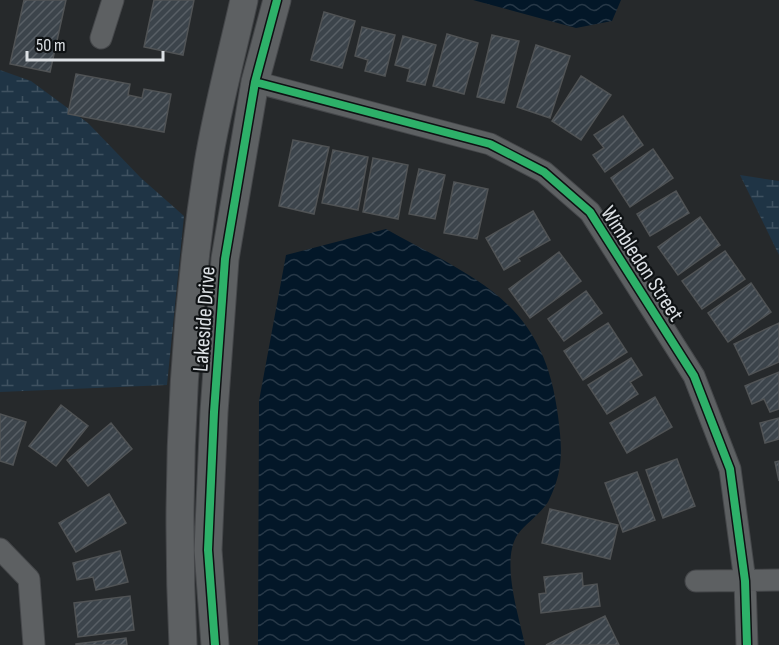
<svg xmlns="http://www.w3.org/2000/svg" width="779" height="645" font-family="'Sofia Sans Condensed',sans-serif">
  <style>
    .wetland { fill: url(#wetland-marsh) }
    .water { fill: url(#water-waves) }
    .building { fill: url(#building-hatch); stroke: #505355; stroke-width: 1.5 }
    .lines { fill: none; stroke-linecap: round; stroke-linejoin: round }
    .minor-casing { stroke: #45474a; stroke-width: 23 }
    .tertiary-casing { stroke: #45474a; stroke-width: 29 }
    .minor { stroke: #5d6062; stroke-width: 21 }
    .tertiary { stroke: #5d6062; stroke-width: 27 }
    .cycleway-casing { stroke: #0f1214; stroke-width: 11 }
    .cycleway { stroke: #2db169; stroke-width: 8 }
    .labels { text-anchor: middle; stroke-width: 4.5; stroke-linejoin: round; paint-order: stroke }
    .street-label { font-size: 22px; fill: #dce0e4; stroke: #0f1214 }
  </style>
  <defs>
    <pattern id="wetland-marsh" width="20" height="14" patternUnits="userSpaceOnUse" patternTransform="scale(1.5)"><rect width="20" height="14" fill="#1f3445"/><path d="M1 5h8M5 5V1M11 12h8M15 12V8" fill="none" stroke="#3f5160"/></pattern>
    <pattern id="water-waves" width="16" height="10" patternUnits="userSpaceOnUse" patternTransform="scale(1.5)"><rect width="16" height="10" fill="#031728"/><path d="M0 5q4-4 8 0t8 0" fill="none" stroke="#273847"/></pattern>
    <pattern id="building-hatch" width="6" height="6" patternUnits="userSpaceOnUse" patternTransform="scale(1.5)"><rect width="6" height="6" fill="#3c444b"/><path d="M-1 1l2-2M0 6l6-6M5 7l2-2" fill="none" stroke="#585f65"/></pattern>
  </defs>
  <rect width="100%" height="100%" fill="#26292b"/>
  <path class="wetland" d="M 0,70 L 31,81 L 88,123 L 141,178 L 184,216 L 167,385 L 0,392 Z
    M 740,175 L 779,181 L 779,255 Z"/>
  <path class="water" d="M 473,0 L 621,0 L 612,21 L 576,28 Z
    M 386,229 C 475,279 544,300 558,416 C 562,447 564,470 549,500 C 542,513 527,522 518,534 C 500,560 519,616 525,645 L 258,645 L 259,401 L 286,255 Z"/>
  <path class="building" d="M 24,0 L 66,0 L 50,72 L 10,64 Z
    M 154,0 L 194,0 L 183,55 L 144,47 Z
    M 324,12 L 355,21 L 342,68 L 311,60 Z
    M 362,27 L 395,35 L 385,76 L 365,71 L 368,60 L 355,56 Z
    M 447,34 L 478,43 L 464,94 L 433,86 Z
    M 492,35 L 519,41 L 504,103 L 477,97 Z
    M 403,36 L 436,45 L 425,85 L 407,81 L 410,69 L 395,65 Z
    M 536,45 L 570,56 L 550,118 L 517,107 Z
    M 76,74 L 130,84 L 128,95 L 142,98 L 144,89 L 171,94 L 164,132 L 68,114 Z
    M 581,76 L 611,95 L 581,140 L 552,121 Z
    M 623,116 L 643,145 L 605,172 L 593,155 L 604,148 L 594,135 Z
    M 293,140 L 329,147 L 314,214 L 279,206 Z
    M 653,149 L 673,178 L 630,207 L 611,178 Z
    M 333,150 L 368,157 L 358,210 L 322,203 Z
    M 373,158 L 408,165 L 398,219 L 363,212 Z
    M 419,169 L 445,175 L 435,219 L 409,214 Z
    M 454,182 L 488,189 L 477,239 L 444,233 Z
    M 676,191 L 689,213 L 650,236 L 637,214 Z
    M 533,211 L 550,240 L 518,258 L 520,261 L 504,270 L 486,238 Z
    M 700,217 L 720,245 L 678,275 L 658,247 Z
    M 725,251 L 745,279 L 702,309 L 682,281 Z
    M 559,252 L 581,281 L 530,318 L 509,289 Z
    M 751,283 L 771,312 L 728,342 L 708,313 Z
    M 586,291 L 602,313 L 564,341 L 548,319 Z
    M 608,323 L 627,352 L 583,380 L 564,351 Z
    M 779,323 L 779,362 L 749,375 L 734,344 Z
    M 631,358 L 642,375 L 630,382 L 638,394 L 607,414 L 588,385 Z
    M 779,372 L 779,409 L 770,412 L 764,399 L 752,404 L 745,386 Z
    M 655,397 L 672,427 L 627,453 L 610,423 Z
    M 61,405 L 88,426 L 56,466 L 29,446 Z
    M 0,414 L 26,422 L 13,465 L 0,461 Z
    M 779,418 L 779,439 L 765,443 L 760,423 Z
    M 111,423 L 132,449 L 88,486 L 67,460 Z
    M 677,459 L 695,506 L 663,518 L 646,470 Z
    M 779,461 L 779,481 L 775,462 Z
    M 637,472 L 655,520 L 623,532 L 605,483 Z
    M 109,494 L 126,523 L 76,552 L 59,523 Z
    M 550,509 L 618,525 L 610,559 L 542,543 Z
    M 120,551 L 128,582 L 96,590 L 93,577 L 77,580 L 73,563 Z
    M 582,573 L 583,586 L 597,584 L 600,606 L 541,613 L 539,594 L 546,593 L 544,577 Z
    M 130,596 L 134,630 L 78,637 L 74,603 Z
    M 605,616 L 619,645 L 546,645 Z
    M 126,638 L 127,645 L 76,645 L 76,644 Z"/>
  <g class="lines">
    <g class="minor-casing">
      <path id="minor" d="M 101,38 L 113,0
        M 255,82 L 490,144 L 544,172 L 590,212 L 694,376 L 730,469 L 745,581 L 747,645
        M 0,549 L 29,579 L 34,645
        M 696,581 L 779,580"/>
    </g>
    <g class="tertiary-casing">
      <path id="tertiary" d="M 183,645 C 175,485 183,323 208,164 C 217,109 232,54 244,0
        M 215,645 L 208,550 L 214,412 L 225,259 L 255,82 L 277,0"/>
    </g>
    <use href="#minor" class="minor"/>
    <use href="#tertiary" class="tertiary"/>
    <g class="cycleway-casing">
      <path id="cycleway" d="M 255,82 L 490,144 L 544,172 L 590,212 L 694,376 L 730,469 L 745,581 L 747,645
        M 215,645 L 208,550 L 214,412 L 225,259 L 255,82 L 277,0"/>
    </g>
    <use href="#cycleway" class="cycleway"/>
  </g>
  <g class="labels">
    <g class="street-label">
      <text transform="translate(643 263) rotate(57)" y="8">Wimbledon Street</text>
      <text transform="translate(203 319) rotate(-86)" y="8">Lakeside Drive</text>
    </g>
  </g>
  <path d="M27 51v9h136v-9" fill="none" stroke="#dce0e4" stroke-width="3"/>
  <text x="36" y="51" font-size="18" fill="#dce0e4" stroke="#0f1214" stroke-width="4.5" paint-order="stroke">50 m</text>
</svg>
